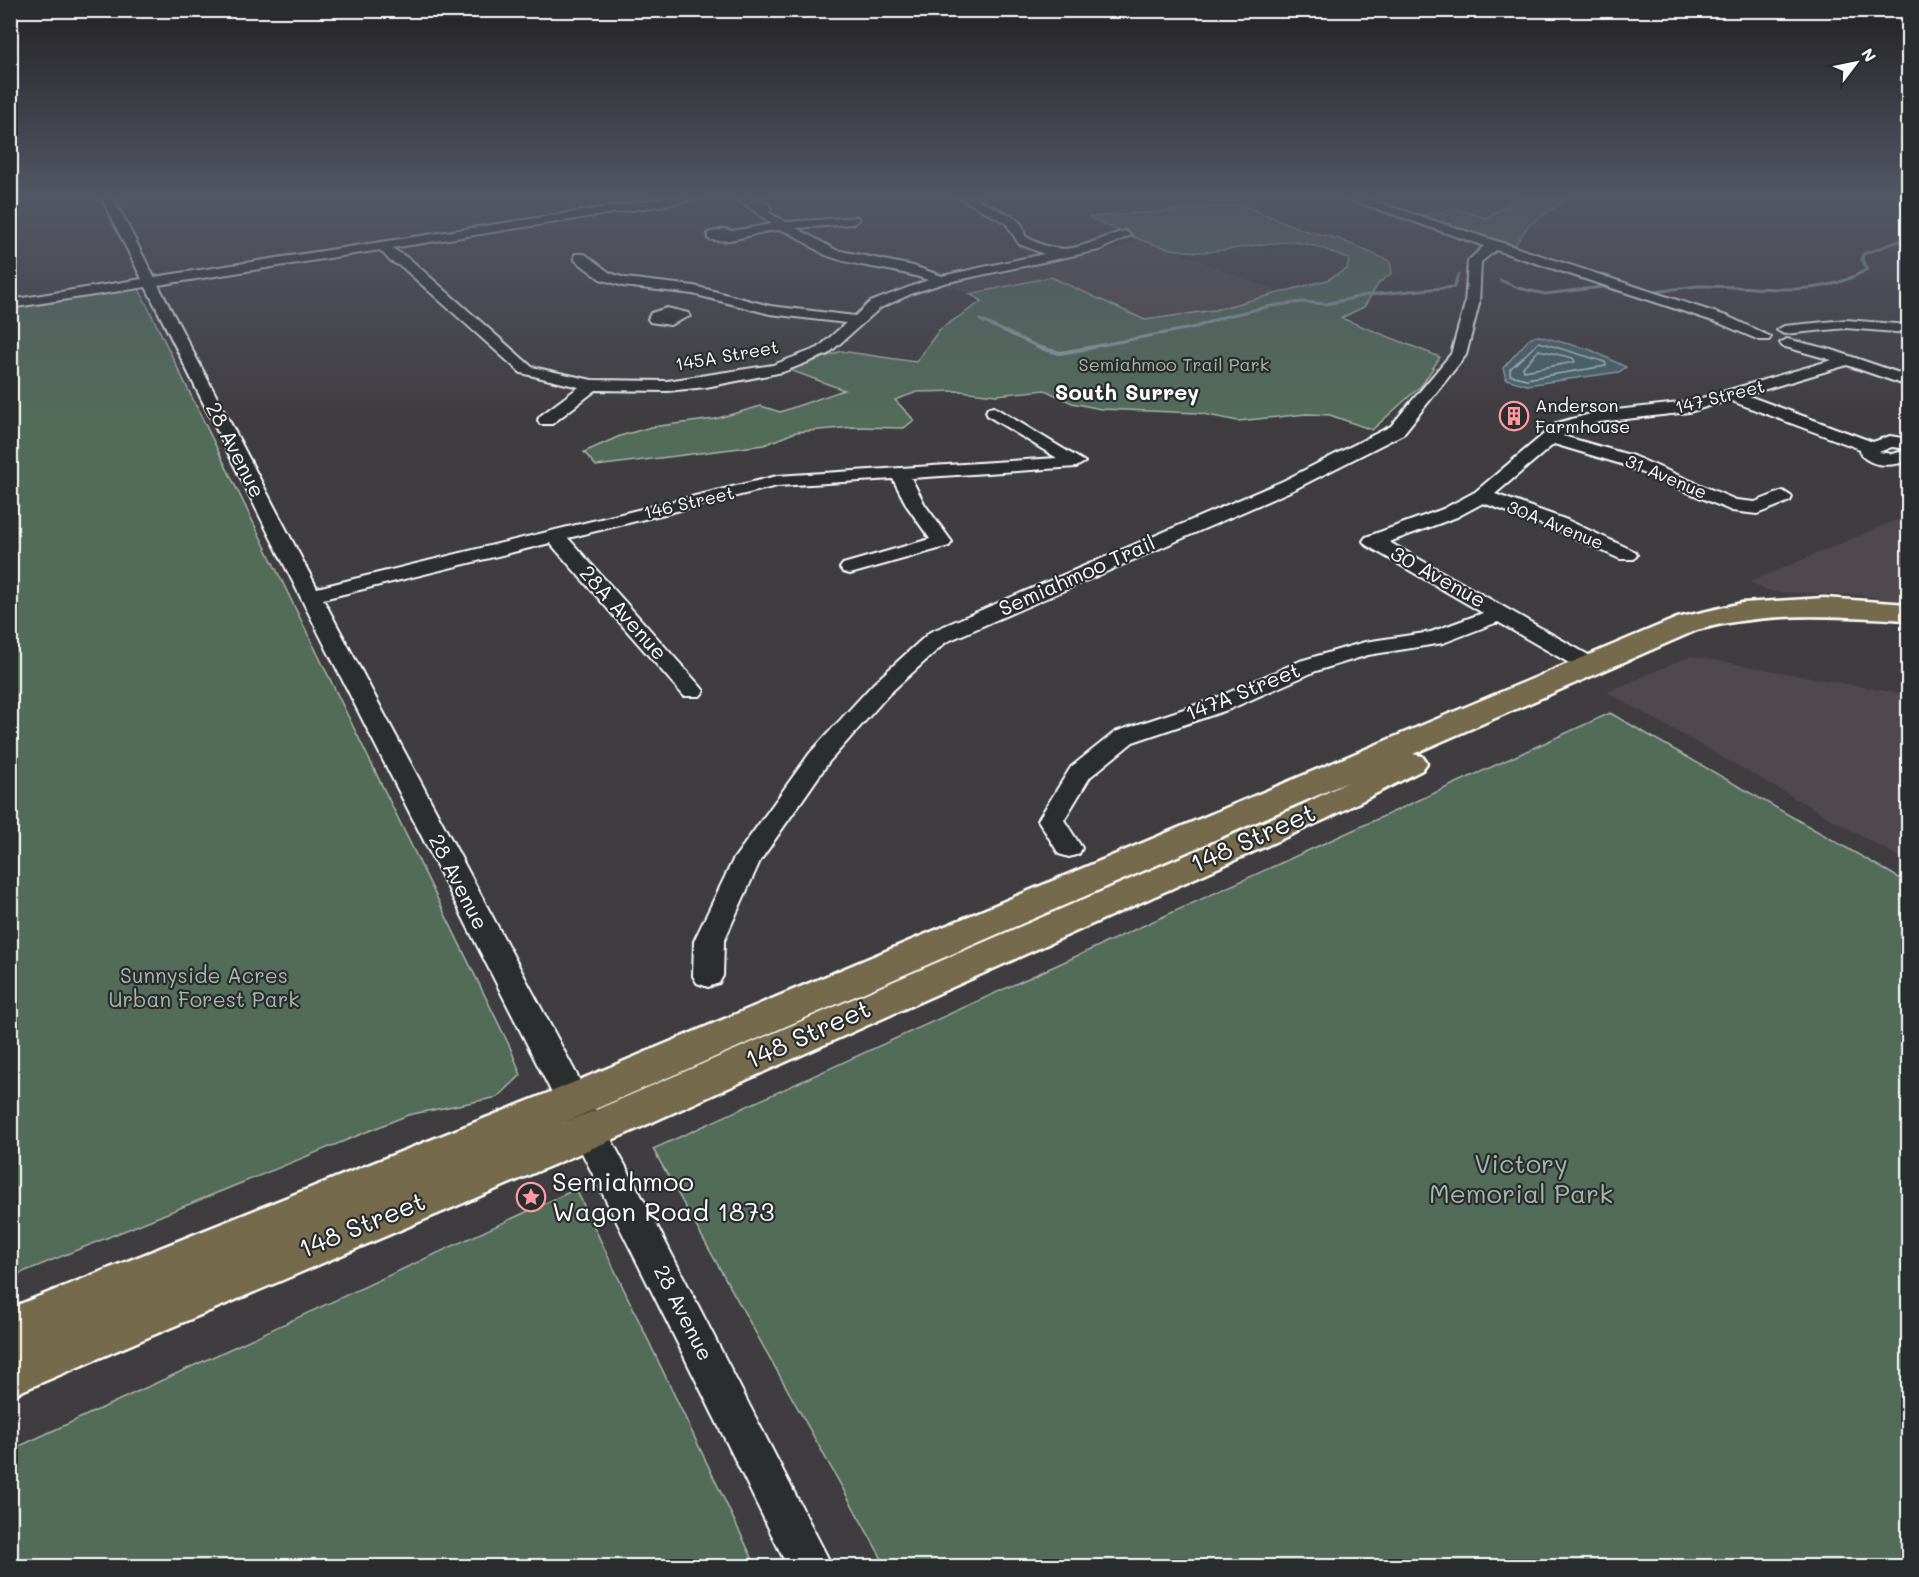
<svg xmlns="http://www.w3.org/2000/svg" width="1919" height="1577" font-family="Mali,sans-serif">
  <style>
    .built { fill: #4f484e }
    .green { fill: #526c5a; stroke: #a8b6ac; stroke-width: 1.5 }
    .water { fill: #46646a; stroke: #90a2a6; stroke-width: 1.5 }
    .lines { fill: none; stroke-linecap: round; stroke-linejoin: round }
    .shore { stroke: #b5c1c3; stroke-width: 1.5 }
    .stream-far1 { stroke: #90a2a6; stroke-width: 3 }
    .stream { stroke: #90a2a6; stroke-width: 4 }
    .minor-casing { stroke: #fff; stroke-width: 4 }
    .major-casing { stroke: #fff; stroke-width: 5 }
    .minor { fill: #2a2d2e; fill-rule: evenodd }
    .major { fill: #746b4b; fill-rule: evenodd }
    .labels { text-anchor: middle; stroke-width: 4.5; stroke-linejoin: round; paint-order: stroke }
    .far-street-label { font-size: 18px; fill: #fff; stroke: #2a2d2e }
    .far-park-label { font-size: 18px; fill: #a8b6ac; stroke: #2a2d2e }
    .far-poi-label { font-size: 18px; fill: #fff; stroke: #2a2d2e; text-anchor: start }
    .street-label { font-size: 21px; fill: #fff; stroke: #2a2d2e }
    .park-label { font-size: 21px; fill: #a8b6ac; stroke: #2a2d2e }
    .far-district-label { font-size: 22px; font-weight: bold; fill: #fff; stroke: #2a2d2e }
    .near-street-label { font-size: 26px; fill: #fff; stroke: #2a2d2e }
    .near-park-label { font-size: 26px; fill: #a8b6ac; stroke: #2a2d2e }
    .near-poi-label { font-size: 26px; fill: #fff; stroke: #2a2d2e; text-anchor: start }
  </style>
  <rect width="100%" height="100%" fill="#403d41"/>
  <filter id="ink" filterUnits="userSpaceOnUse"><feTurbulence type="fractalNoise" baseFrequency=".0167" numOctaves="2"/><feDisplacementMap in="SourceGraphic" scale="12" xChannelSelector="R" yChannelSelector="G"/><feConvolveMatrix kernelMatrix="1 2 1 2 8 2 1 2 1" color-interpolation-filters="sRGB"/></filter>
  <g filter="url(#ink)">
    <path class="built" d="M 1137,240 L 1167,248 L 1278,291 L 1214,310 L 1145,320 L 1060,340 L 970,294 L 945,285 L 1116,249 Z
      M 1908,515 L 1908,603 L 1862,595 L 1772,592 L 1750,582 Z
      M 1691,656 L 1908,695 L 1908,862 L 1607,692 Z"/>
    <path class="green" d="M 1519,197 L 1570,197 L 1528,226 L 1515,245 L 1417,216 L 1457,209 L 1486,218 Z
      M 1242,205 L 1303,230 L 1339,239 L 1390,261 L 1392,273 L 1379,283 L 1364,307 L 1341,318 L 1440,357 L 1422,385 L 1372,430 L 1330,415 L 1306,414 L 1238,421 L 1198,413 L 1101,409 L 1072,403 L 1045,390 L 996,395 L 960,391 L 917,392 L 895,400 L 914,420 L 904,428 L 854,427 L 796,432 L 764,445 L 596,466 L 584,452 L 620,436 L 651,427 L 715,419 L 761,406 L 780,412 L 844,390 L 790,370 L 841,351 L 916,362 L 939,330 L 982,301 L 970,294 L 1051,277 L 1145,320 L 1214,310 L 1327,280 L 1347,269 L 1349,259 C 1329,251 1308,242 1287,242 C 1257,243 1228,252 1199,252 C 1159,251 1124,234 1089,217 Z
      M 139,289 L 510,1047 L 521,1075 L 498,1097 L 408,1115 L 11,1277 L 11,309 Z
      M 1610,713 L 1908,883 L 1908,1566 L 886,1566 L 653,1149 Z
      M 576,1189 L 756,1566 L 11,1566 L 11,1450 Z"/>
    <path class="water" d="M 1539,336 L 1591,350 L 1626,367 L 1619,372 L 1527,385 L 1506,379 L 1503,368 L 1531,337 Z"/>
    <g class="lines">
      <path class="shore" d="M 1539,342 L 1605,362 L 1606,366 L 1526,379 L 1510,375 L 1510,369 Z
        M 1539,350 L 1573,358 L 1575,362 L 1524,371 L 1523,367 Z"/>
      <path class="stream-far1" d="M 1500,280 L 1518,288 L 1545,294 L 1602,287 L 1635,295
        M 1656,292 C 1670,290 1684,287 1698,286 C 1754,284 1817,302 1867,269 L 1862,259 L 1863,254 L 1908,238
        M 980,320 L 1041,348
        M 1086,348 L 1196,327 L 1223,317 L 1271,306 L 1302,302 L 1326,304 L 1367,295 L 1454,287 L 1458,275"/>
      <path class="stream" d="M 1037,347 L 1060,353 L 1094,347"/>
      <g class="minor-casing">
        <path id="minor" d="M 101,197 L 113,197 L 154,277 L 672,197 L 701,197 L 695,200 L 392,248 L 412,261 L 532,367 L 592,380 L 667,381 L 773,365 L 818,348 L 846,323 L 770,314 L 693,294 L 623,286 L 600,279 L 575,260 L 575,254 L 585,254 L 610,273 L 625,278 L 694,286 L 770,306 L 855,316 L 870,302 L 928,280 C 895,268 860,268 828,256 C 815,251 792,230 779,230 C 752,231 735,245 708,239 L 708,233 L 725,229 L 731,231 L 772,224 L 735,197 L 761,197 L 771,208 L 769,213 L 786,222 L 857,217 L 859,220 L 853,224 L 796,228 L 836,250 L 913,266 L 942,276 L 1044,254 L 1019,244 L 1006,223 L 958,197 L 973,197 L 1014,217 L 1022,225 L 1025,236 C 1067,262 1084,242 1125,231 L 1131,235 L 1099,250 L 944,283 L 913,293 L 880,308 L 828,354 L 783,372 L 706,387 L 667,391 L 596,390 L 552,424 L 540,424 L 538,420 L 540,416 L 579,387 L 521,373 L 402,267 L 390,261 L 380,250 L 158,285 L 317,588 L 777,476 L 1057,458 L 988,416 L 986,412 L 988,408 L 994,407 L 1085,462 L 1076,467 L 911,478 L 925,505 L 952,542 L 949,546 L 850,574 L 843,572 L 840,568 L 843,564 L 930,539 L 907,506 L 893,479 L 777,486 L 568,538 L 700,686 L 704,691 L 700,696 L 684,696 L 550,543 L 323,599 L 650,1212 L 832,1566 L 787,1566 C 579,1137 356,715 146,287 L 10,308 L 10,300 L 142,279 Z
          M 1343,197 L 1361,197 L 1729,317 L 1771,337 L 1769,340 L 1759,340 L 1719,323 L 1496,250 L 1481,262 L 1479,304 L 1466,355 L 1403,434 L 1295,489 L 946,642 L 889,694 L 828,763 L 760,861 L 724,941 L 723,976 L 719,983 L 708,987 L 697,983 L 693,976 L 694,941 L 733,860 L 810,753 L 873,684 L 930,632 L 1283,481 L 1391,426 L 1451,354 L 1465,304 L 1468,261 L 1484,246 Z
          M 667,308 L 688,313 L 690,316 L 670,325 L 650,322 L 648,319 L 651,313 Z
          M 1846,320 L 1908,325 L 1908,333 L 1846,328 L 1784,334 L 1777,330 L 1784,326 Z
          M 1787,339 L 1832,350 L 1908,376 L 1908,386 L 1847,365 L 1746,395 L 1873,442 L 1890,436 L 1908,439 L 1908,449 L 1892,447 L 1879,452 L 1892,454 L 1908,450 L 1908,461 C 1892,466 1874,468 1861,455 L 1860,449 L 1729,400 L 1689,412 L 1599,422 L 1569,431 L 1563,436 L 1633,456 L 1736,500 L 1755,502 L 1783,491 L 1792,497 L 1790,501 L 1757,514 L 1732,511 L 1621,464 L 1554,444 L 1495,494 L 1567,520 L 1634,551 L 1637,555 L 1634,559 L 1620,559 L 1553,528 L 1483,503 L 1457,517 L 1389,542 L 1599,661 L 1602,666 L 1599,671 L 1583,671 L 1498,622 L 1443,643 L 1368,655 L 1316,671 L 1230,709 L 1133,742 L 1090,777 L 1064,820 L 1082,848 L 1079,854 L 1069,857 L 1059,854 L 1038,820 L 1071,767 L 1115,732 L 1214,699 L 1300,661 L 1365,642 L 1431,632 L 1483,613 L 1366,545 L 1363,541 L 1366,537 L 1443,509 L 1475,492 L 1557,423 L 1598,412 L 1688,402 L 1832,360 L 1782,346 L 1780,343 Z"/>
      </g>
      <g class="major-casing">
        <path id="major" d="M 1824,598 L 1908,604 L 1908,620 C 1836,616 1768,611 1697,630 L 1413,754 L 1422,756 L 1427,763 L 1422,770 L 1326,819 L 628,1133 L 10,1396 L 10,1308 L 558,1089 L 1677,618 L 1742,603 ZM 1348,782 L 1302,805 L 598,1109 L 561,1124 Z"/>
      </g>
      <use href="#minor" class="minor"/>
      <use href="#major" class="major"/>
    </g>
  </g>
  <linearGradient id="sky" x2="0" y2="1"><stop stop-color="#232224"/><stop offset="0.47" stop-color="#535765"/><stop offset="1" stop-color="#535765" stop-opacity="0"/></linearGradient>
  <rect width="1919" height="418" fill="url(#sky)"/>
  <defs>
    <g id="building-ring" transform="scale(1.5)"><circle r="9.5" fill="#2a2d2e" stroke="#ff9aa2" stroke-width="1.5"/><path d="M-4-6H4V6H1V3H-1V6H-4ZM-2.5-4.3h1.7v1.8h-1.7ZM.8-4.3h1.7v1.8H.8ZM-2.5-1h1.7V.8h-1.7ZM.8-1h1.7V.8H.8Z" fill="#ff9aa2"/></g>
    <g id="sight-ring" transform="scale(1.5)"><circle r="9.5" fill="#2a2d2e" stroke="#ff9aa2" stroke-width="1.5"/><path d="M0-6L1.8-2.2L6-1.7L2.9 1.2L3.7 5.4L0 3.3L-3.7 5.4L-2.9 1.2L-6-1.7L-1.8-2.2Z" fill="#ff9aa2"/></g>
  </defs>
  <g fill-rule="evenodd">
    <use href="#building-ring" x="1514" y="416"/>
    <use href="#sight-ring" x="531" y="1197"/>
  </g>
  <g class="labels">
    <g class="far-street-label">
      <text transform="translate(727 356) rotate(-10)" y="6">145A Street</text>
      <text transform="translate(1720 397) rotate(-14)" y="6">147 Street</text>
      <text transform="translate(1666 477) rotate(23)" y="6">31 Avenue</text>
      <text transform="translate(689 503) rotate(-13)" y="6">146 Street</text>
      <text transform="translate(1555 525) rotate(22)" y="6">30A Avenue</text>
    </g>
    <g class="far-park-label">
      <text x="1174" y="371">Semiahmoo Trail Park</text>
    </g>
    <g class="far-poi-label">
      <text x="1535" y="412">Anderson<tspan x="1535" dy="21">Farmhouse</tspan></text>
    </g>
    <g class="street-label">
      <text transform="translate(235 450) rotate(63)" y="7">28 Avenue</text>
      <text transform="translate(1077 576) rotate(-24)" y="7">Semiahmoo Trail</text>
      <text transform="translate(1438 577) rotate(29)" y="7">30 Avenue</text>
      <text transform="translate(623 613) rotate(48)" y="7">28A Avenue</text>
      <text transform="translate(1243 692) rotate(-22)" y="7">147A Street</text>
      <text transform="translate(458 882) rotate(63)" y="7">28 Avenue</text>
      <text transform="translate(683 1313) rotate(63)" y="7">28 Avenue</text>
    </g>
    <g class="park-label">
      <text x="204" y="983">Sunnyside Acres<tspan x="204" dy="24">Urban Forest Park</tspan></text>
    </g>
    <g class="far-district-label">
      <text x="1127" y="400">South Surrey</text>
    </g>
    <g class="near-street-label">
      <text transform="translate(1253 838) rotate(-24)" y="9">148 Street</text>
      <text transform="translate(808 1034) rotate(-24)" y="9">148 Street</text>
      <text transform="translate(362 1225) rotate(-22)" y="9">148 Street</text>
    </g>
    <g class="near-park-label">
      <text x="1521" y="1173">Victory<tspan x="1521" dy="30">Memorial Park</tspan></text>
    </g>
    <g class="near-poi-label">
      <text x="552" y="1191">Semiahmoo<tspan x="552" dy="30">Wagon Road 1873</tspan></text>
    </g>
  </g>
  <rect width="1919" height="1577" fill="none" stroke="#2a2d2e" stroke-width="36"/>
  <rect x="18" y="18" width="1883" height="1541" fill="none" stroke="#fff" stroke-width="2" filter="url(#ink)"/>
  <g transform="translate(1856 63) rotate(58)" stroke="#2a2d2e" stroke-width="4.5" paint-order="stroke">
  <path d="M0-4.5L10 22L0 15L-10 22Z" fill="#ffffff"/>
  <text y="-9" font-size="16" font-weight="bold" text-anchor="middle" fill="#ffffff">N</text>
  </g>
</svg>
